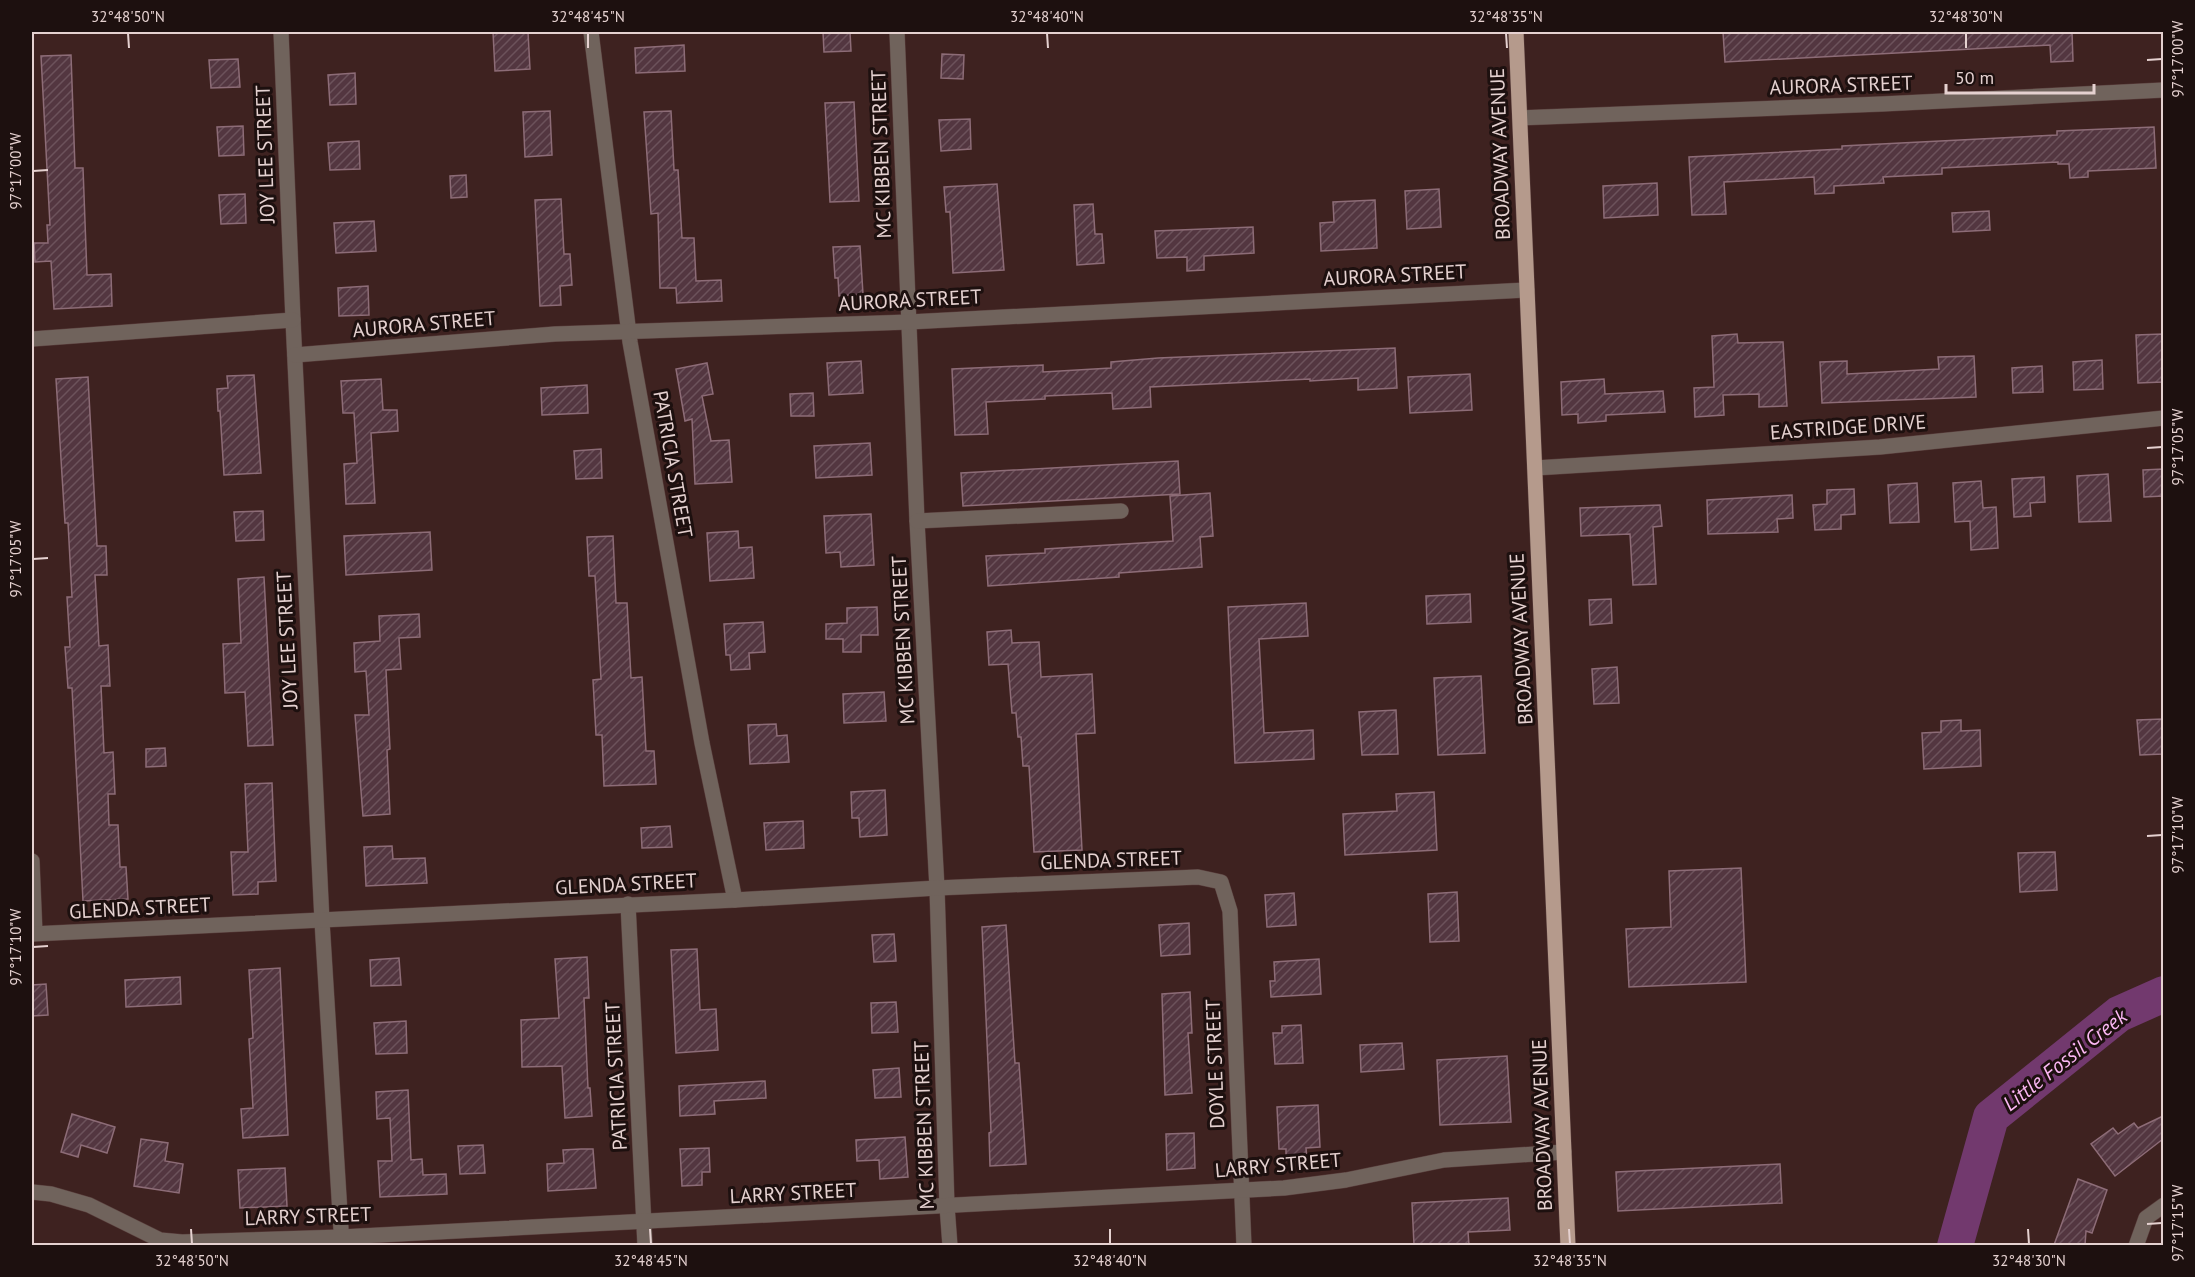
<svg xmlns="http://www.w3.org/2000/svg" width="2195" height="1277" viewBox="0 0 2195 1277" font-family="'PT Sans',sans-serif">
  <defs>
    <pattern id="building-hatch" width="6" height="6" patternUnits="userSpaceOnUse" patternTransform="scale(1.5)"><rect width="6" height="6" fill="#533640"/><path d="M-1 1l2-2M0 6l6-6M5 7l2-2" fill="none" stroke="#6c525b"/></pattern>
  </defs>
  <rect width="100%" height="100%" fill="#3e2220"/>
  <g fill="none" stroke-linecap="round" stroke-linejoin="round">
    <polyline stroke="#72396e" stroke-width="36" points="1955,1246 1991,1117 2119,1014 2164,994"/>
  </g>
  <g fill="url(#building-hatch)" stroke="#8d6c77" stroke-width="1.5">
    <polygon points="493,32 528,32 530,69 495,71"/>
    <polygon points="823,32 850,32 851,51 824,52"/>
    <polygon points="1723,32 2072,32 2073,61 2051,62 2050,45 1725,62"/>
    <polygon points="684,45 685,71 636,73 635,48"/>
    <polygon points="942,54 964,55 963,79 941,78"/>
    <polygon points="71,55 75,168 83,168 87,275 111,274 112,306 54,309 51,261 35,262 34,243 48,243 47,225 50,225 41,56"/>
    <polygon points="238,59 240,87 211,88 209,60"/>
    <polygon points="355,73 356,104 330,105 328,75"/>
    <polygon points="854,102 859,201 830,202 825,103"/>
    <polygon points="550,111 552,155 525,157 523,112"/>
    <polygon points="671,111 674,170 678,170 682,238 694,238 696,281 721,280 722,301 677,303 676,288 660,288 658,213 651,214 644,112"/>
    <polygon points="970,119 971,149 941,151 939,120"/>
    <polygon points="243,126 244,155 219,156 217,127"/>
    <polygon points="2154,127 2156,168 2088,171 2088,177 2070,178 2069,164 2058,164 2058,162 1942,168 1942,174 1883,177 1884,183 1834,186 1834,193 1815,194 1814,177 1724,182 1726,214 1692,215 1689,157 1842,149 1842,146 2057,135 2057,131"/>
    <polygon points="359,141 360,169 330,170 328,143"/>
    <polygon points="466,175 467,197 451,198 450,176"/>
    <polygon points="1657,183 1658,215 1604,218 1603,186"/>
    <polygon points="997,184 1004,270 953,273 950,212 946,212 944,187"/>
    <polygon points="1439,189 1441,227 1407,229 1405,191"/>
    <polygon points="245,194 246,223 221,224 219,195"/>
    <polygon points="561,199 564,254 570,254 572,285 560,286 561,305 540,306 535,200"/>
    <polygon points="1375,200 1377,248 1321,251 1320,223 1334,222 1333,202"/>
    <polygon points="1093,204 1095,234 1102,234 1104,263 1077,265 1074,205"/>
    <polygon points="1989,211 1990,230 1953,232 1952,213"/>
    <polygon points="374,221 376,251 336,253 334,223"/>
    <polygon points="1253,227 1254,253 1204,256 1204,270 1187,271 1187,257 1157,258 1155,231"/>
    <polygon points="860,246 863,294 839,296 838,278 835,278 833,247"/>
    <polygon points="368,286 369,315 339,316 338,288"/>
    <polygon points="1737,334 1738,343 1783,342 1787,406 1759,407 1759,394 1723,395 1724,415 1695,417 1694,388 1714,387 1712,336"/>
    <polygon points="2163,334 2163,382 2138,383 2136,335"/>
    <polygon points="1395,348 1397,388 1358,390 1358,378 1310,381 1310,379 1150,387 1151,407 1113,409 1112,393 1045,396 1045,399 986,402 988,434 955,435 952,369 1043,365 1043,372 1111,368 1111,362 1158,358"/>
    <polygon points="1974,356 1976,397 1822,403 1820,362 1847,361 1847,374 1939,369 1938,357"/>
    <polygon points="2102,360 2103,389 2074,390 2073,362"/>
    <polygon points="861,361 863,393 829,395 827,363"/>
    <polygon points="707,363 713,394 702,396 711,441 729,440 732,482 695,484 692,419 685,421 676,369"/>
    <polygon points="2042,366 2043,392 2013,393 2012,368"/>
    <polygon points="1470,374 1472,410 1410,413 1408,377"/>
    <polygon points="254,375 261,473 224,475 220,411 218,411 217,389 228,388 227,376"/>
    <polygon points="88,377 97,546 106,546 107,575 95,575 99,646 108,645 110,686 101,686 104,753 113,752 115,794 108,794 109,825 118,825 120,867 126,867 128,899 83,901 72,688 68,688 65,647 70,647 67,597 72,597 68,523 65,523 56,379"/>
    <polygon points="381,379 383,410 397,410 398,431 371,433 375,503 346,504 344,464 357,463 354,413 343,413 341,381"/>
    <polygon points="1604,379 1605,394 1663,391 1665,412 1606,415 1606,421 1578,423 1578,414 1562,415 1561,382"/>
    <polygon points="587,385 588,413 542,415 541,388"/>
    <polygon points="813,393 814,416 791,416 790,394"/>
    <polygon points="870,443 872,475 816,478 814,446"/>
    <polygon points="601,449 602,478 576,479 574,451"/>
    <polygon points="1178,461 1180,494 963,506 961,473"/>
    <polygon points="2163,469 2163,496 2144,497 2143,470"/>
    <polygon points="2108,474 2111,521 2079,522 2077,476"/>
    <polygon points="2044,477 2045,502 2030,503 2031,516 2014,517 2012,479"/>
    <polygon points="1981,481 1983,508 1996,507 1998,548 1971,550 1970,521 1955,522 1953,483"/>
    <polygon points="1917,483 1919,522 1890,523 1888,485"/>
    <polygon points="1854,489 1855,514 1841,515 1841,529 1815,530 1813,505 1827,504 1827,490"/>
    <polygon points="1210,493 1213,536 1200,537 1202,567 1119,573 1119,577 988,586 986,556 1045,553 1045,549 1173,541 1170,496"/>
    <polygon points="1792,495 1793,518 1777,519 1778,532 1708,534 1707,500"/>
    <polygon points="1660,505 1662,526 1653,527 1656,584 1633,585 1630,534 1581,536 1580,508"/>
    <polygon points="263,511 264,540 236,541 234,512"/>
    <polygon points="871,514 874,565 841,567 840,552 826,553 824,516"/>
    <polygon points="738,531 739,548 752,547 754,578 710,581 707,533"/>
    <polygon points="430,532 432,570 346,575 344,536"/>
    <polygon points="613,536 616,603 627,603 631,678 642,677 646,751 654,751 656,784 604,786 602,735 596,735 593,680 601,679 595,576 589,576 587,537"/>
    <polygon points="264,577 273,745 248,746 245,692 225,693 223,644 241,643 238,579"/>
    <polygon points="1470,594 1471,622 1427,624 1426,596"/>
    <polygon points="1611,599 1612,623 1590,625 1589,600"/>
    <polygon points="1306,603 1308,636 1259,639 1264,733 1313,730 1314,759 1235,763 1228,607"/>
    <polygon points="877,607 878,635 861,635 861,652 843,652 843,639 826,639 826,624 847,623 847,608"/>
    <polygon points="419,614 420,637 399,638 401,669 386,670 390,749 387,750 390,814 363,816 355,715 369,715 366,671 355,672 354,643 380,641 379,616"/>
    <polygon points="763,622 765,652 749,653 750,669 731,670 730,655 726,655 724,624"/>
    <polygon points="1011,630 1012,643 1039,642 1041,677 1092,674 1095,733 1076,734 1082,850 1034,852 1029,766 1023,766 1021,737 1018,737 1016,713 1012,713 1008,664 989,665 987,632"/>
    <polygon points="1617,667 1619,703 1594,704 1592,669"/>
    <polygon points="1481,676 1485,753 1438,755 1434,678"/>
    <polygon points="884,692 886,721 844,723 843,694"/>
    <polygon points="1396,710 1398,754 1362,755 1359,712"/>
    <polygon points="2163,719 2163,754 2140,755 2137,720"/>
    <polygon points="1961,720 1961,731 1980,730 1981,766 1924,769 1922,733 1941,732 1941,721"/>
    <polygon points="776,724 777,736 787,735 789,762 750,764 748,725"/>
    <polygon points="165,748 166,766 146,767 146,749"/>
    <polygon points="272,783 276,881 258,882 258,894 233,895 231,852 248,852 245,784"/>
    <polygon points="885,790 887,835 860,837 859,818 852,818 851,792"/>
    <polygon points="1434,792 1437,850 1345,855 1343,814 1397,811 1396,794"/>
    <polygon points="803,821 804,848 766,850 764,823"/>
    <polygon points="670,826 672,847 642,848 641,828"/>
    <polygon points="392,846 393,859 425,858 427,883 366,886 364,847"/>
    <polygon points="2055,852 2057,890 2020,892 2018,853"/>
    <polygon points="1741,868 1746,982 1629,987 1626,929 1671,927 1669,871"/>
    <polygon points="1457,892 1459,941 1430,942 1428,894"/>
    <polygon points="1294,893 1296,925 1267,927 1265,895"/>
    <polygon points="1189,923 1190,954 1161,956 1159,925"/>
    <polygon points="1006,925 1015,1063 1019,1063 1026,1164 990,1166 989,1133 991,1132 982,927"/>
    <polygon points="894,934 896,961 874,962 872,935"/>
    <polygon points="697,949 700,1010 716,1009 718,1050 676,1053 671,950"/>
    <polygon points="587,957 589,998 584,998 588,1088 590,1088 592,1116 565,1118 562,1066 522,1067 521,1020 559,1018 555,959"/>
    <polygon points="399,958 401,985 371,986 370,960"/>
    <polygon points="1319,959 1321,994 1271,997 1270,981 1275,981 1274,962"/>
    <polygon points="280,968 288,1135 243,1138 241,1109 253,1108 249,1039 253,1038 249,970"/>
    <polygon points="180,977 181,1004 126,1007 125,980"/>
    <polygon points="46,984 48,1015 32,1016 32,985"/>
    <polygon points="1190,992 1192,1033 1188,1033 1192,1093 1165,1095 1162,994"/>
    <polygon points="896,1002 898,1032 872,1033 871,1003"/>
    <polygon points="406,1021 407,1053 376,1054 374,1023"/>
    <polygon points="1301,1025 1303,1063 1275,1064 1273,1033 1282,1033 1282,1026"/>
    <polygon points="1402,1043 1404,1069 1361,1072 1360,1045"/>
    <polygon points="1507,1056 1511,1122 1440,1125 1437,1060"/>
    <polygon points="899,1068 901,1097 875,1098 873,1070"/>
    <polygon points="765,1081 766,1098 714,1101 715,1114 680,1116 679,1086"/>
    <polygon points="408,1090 411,1160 422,1159 423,1175 446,1174 447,1194 380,1197 378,1161 392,1161 390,1118 377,1119 376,1092"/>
    <polygon points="1318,1105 1320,1147 1306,1148 1307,1160 1286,1161 1286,1149 1279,1149 1277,1107"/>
    <polygon points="72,1114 115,1127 107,1153 81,1145 78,1157 61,1152"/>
    <polygon points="2163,1116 2163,1139 2115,1176 2091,1144 2113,1128 2118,1134 2134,1123 2138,1128"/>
    <polygon points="1194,1133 1195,1168 1167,1170 1166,1134"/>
    <polygon points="905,1137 908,1177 880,1179 879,1160 857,1161 856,1140"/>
    <polygon points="141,1139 168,1143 165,1161 183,1164 179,1193 134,1186"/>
    <polygon points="483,1145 485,1173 460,1174 458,1146"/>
    <polygon points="709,1148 710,1172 702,1172 702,1185 682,1186 680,1149"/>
    <polygon points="581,1149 593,1149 596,1188 548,1191 547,1164 564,1163 563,1150"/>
    <polygon points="1780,1164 1782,1203 1618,1211 1616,1172"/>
    <polygon points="285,1168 287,1206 240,1208 238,1170"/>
    <polygon points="2078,1179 2107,1190 2092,1233 2086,1231 2085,1245 2054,1245"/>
    <polygon points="1508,1198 1510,1230 1468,1232 1469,1245 1414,1245 1412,1203"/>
  </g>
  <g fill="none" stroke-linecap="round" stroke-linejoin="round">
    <defs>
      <g id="minor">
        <polyline points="281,32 293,320 322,921 342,1246"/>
        <polyline points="591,32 630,342 702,743 735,900"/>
        <polyline points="897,32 917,521 937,888 947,1206 950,1246"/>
        <polyline points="1520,118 1882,104 2164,90"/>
        <polyline points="32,339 293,320"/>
        <polyline points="295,355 555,334 909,322 1527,290"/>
        <polyline points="1535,468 1880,447 2164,418"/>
        <polyline points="917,521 1121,511"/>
        <polyline points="32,861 35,933"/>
        <polyline points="628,904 645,1246"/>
        <polyline points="32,934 735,900 937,888 1198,877 1221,882 1230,911 1244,1246"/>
        <polyline points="32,1192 51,1194 89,1205 160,1240 182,1242 341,1237 1284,1188 1346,1180 1444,1160 1564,1152"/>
        <polyline points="2136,1246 2146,1218 2164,1205"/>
      </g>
      <polyline id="major" points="1516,32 1568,1246"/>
    </defs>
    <use href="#minor" stroke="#593e3c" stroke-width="16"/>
    <use href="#major" stroke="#593e3c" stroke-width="16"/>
    <use href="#minor" stroke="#70635c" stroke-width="15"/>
    <use href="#major" stroke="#b59a8c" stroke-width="15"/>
  </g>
  <path fill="none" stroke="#e5d1d0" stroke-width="2" d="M128,33L129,48M588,33V48M1047,33L1048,48M1506,33L1507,48M1966,33V48M2147,60L2162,59M33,171L48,170M2147,448L2162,447M33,559L48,558M2147,836L2162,835M33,947L48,946M2147,1224L2162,1223M191,1229L192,1244M650,1229L651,1244M1110,1229V1244M1569,1229L1570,1244M2028,1229L2029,1244"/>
  <g text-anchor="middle" stroke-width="6" stroke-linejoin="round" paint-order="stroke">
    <g font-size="20" fill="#e5d1d0" stroke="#1d100f">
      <text transform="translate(1841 85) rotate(-2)" y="7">AURORA STREET</text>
      <text transform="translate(265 154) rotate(-92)" y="7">JOY LEE STREET</text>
      <text transform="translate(881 154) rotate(-92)" y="7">MC KIBBEN STREET</text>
      <text transform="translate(1500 154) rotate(-92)" y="7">BROADWAY AVENUE</text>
      <text transform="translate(1395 275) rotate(-3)" y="7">AURORA STREET</text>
      <text transform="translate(910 300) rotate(-3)" y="7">AURORA STREET</text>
      <text transform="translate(424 324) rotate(-5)" y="7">AURORA STREET</text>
      <text transform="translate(1848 427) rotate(-4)" y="7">EASTRIDGE DRIVE</text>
      <text transform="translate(673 464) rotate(80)" y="7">PATRICIA STREET</text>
      <text transform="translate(1521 639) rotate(-93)" y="7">BROADWAY AVENUE</text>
      <text transform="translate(287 640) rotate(-93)" y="7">JOY LEE STREET</text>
      <text transform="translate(903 640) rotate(-93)" y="7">MC KIBBEN STREET</text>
      <text transform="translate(1111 860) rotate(-2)" y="7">GLENDA STREET</text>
      <text transform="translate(626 884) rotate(-3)" y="7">GLENDA STREET</text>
      <text transform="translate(140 908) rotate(-3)" y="7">GLENDA STREET</text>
      <text transform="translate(1215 1064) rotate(-92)" y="7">DOYLE STREET</text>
      <text transform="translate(616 1076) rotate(-93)" y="7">PATRICIA STREET</text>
      <text transform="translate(924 1125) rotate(-92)" y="7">MC KIBBEN STREET</text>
      <text transform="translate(1542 1125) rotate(-92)" y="7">BROADWAY AVENUE</text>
      <text transform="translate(1278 1165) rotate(-5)" y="7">LARRY STREET</text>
      <text transform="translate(793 1193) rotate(-3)" y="7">LARRY STREET</text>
      <text transform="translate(308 1216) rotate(-2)" y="7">LARRY STREET</text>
    </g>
    <g font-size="21" font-style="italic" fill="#fbb7f4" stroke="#1d100f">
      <text transform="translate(2065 1060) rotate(-38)" y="7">Little Fossil Creek</text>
    </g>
  </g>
  <rect width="2195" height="1277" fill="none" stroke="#1d100f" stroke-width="66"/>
  <path d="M1946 84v9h148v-9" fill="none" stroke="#e5d1d0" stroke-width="3"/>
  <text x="1955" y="84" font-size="18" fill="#e5d1d0" stroke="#1d100f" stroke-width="4.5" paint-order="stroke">50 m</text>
  <rect x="33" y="33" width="2129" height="1211" fill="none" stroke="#e5d1d0" stroke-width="2"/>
  <g font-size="15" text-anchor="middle" fill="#e5d1d0">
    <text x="128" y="22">32°48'50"N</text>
    <text x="588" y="22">32°48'45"N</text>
    <text x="1047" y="22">32°48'40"N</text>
    <text x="1506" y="22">32°48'35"N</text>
    <text x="1966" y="22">32°48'30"N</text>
    <text transform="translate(2178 59) rotate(-90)" y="5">97°17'00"W</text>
    <text transform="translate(16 171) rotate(-90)" y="5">97°17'00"W</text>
    <text transform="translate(2178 447) rotate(-90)" y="5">97°17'05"W</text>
    <text transform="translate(16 559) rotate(-90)" y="5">97°17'05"W</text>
    <text transform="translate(2178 835) rotate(-90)" y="5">97°17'10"W</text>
    <text transform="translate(16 947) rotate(-90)" y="5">97°17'10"W</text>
    <text transform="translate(2178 1223) rotate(-90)" y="5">97°17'15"W</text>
    <text x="192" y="1266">32°48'50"N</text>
    <text x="651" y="1266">32°48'45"N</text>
    <text x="1110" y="1266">32°48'40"N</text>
    <text x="1570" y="1266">32°48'35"N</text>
    <text x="2029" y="1266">32°48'30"N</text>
  </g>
</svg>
